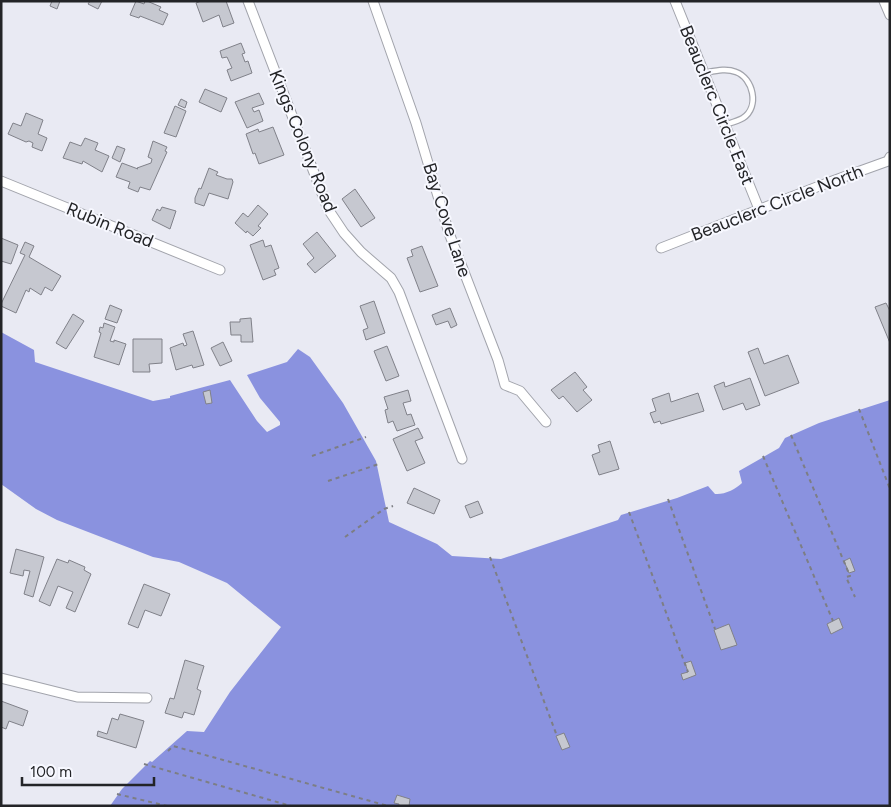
<svg xmlns="http://www.w3.org/2000/svg" width="891" height="807" viewBox="0 0 891 807" font-family="Figtree,sans-serif">
  <rect width="100%" height="100%" fill="#e9eaf3"/>
  <path fill="#8a92df" d="M1,332L34,350L35,362L153,401L170,398V396L230,380L257,421L267,432L280,425V422L260,398L247,375L287,362L298,349L310,357L343,403L376,461L389,522L437,544L452,556L501,559L618,520L621,515L677,498L708,486L715,494C724,495 736,489 742,483L739,471L779,448L785,438L819,423L890,400V806H110L122,789L150,761L152,762L187,731L204,732L230,692L281,627L227,583L179,562L153,557L57,520L36,509L1,484Z"/>
  <g fill="#c6c8d0" stroke="#808189">
    <polygon points="52,1 60,1 57,9 50,6"/>
    <polygon points="90,1 102,1 98,9 88,4"/>
    <polygon points="136,1 144,4 145,1 147,1 161,7 159,10 168,14 163,25 140,16 139,18 130,15"/>
    <polygon points="201,1 226,1 234,23 223,27 219,15 203,22 196,3"/>
    <polygon points="241,43 245,53 242,54 245,62 248,61 252,73 231,81 227,70 232,68 227,57 222,58 220,51"/>
    <polygon points="205,89 227,98 221,112 199,102"/>
    <polygon points="259,93 264,104 252,108 254,112 259,110 263,121 247,128 235,102"/>
    <polygon points="181,99 187,102 185,108 178,105"/>
    <polygon points="175,106 186,111 176,137 164,133"/>
    <polygon points="26,113 43,120 38,134 47,138 42,151 32,147 33,143 29,141 26,142 8,134 13,123 21,126"/>
    <polygon points="273,127 284,155 259,164 255,153 253,154 246,134 258,129 259,132"/>
    <polygon points="85,138 98,143 95,150 109,156 102,172 83,161 82,164 63,158 70,142 81,146"/>
    <polygon points="153,141 167,147 165,151 167,152 150,190 140,187 138,192 128,188 130,182 116,177 122,163 138,169 137,168 151,163 152,159 148,157"/>
    <polygon points="117,146 125,149 120,162 112,158"/>
    <polygon points="209,168 218,172 216,175 227,179 232,179 233,182 228,199 209,193 204,206 195,203 195,198 199,188 201,189"/>
    <polygon points="355,189 375,218 361,227 342,199"/>
    <polygon points="258,205 268,214 258,226 261,228 253,236 247,231 246,233 235,223 243,213 248,217"/>
    <polygon points="162,207 176,211 170,229 152,220 157,209 160,211"/>
    <polygon points="317,232 336,256 315,273 307,264 314,258 303,244"/>
    <polygon points="1,238 18,245 11,264 1,261"/>
    <polygon points="263,240 265,247 271,245 279,268 274,270 276,275 263,280 250,245"/>
    <polygon points="25,242 34,246 29,257 61,276 52,291 45,287 41,295 30,288 29,292 26,290 16,313 1,306 1,304 25,255 20,253"/>
    <polygon points="422,246 438,286 420,292 407,258 413,256 411,250"/>
    <polygon points="374,301 385,333 366,340 363,330 368,328 360,306"/>
    <polygon points="886,303 890,311 890,343 875,307"/>
    <polygon points="110,305 122,310 117,323 105,319"/>
    <polygon points="450,308 457,325 451,328 448,321 436,325 432,315"/>
    <polygon points="73,314 84,321 66,349 56,343"/>
    <polygon points="251,318 253,342 241,342 241,335 231,335 230,322 240,322 240,319"/>
    <polygon points="104,323 115,327 110,341 114,342 114,340 126,344 119,365 94,357 101,333 99,332 100,327 103,328"/>
    <polygon points="193,331 204,365 193,368 192,365 176,370 170,348 183,343 184,346 187,345 183,334"/>
    <polygon points="133,339 162,339 162,363 149,364 150,372 133,372"/>
    <polygon points="223,342 232,361 220,366 211,348"/>
    <polygon points="387,346 399,376 386,381 374,351"/>
    <polygon points="758,348 764,364 788,355 799,383 765,396 748,352"/>
    <polygon points="575,372 587,387 583,390 592,400 577,412 563,396 559,399 551,390"/>
    <polygon points="750,378 760,405 746,410 743,403 723,410 714,386 724,382 725,387"/>
    <polygon points="210,390 212,403 206,404 203,392"/>
    <polygon points="408,390 411,401 403,403 407,415 411,414 415,425 397,431 393,421 388,423 385,410 388,409 384,397"/>
    <polygon points="669,393 671,402 698,393 704,411 661,424 660,421 654,423 650,413 656,411 652,399"/>
    <polygon points="418,428 423,438 415,441 425,463 407,471 393,439"/>
    <polygon points="610,441 619,469 599,475 592,455 600,452 598,445"/>
    <polygon points="414,488 440,500 434,514 407,503"/>
    <polygon points="478,501 483,513 470,518 465,506"/>
    <polygon points="16,549 44,557 33,597 24,594 30,571 24,570 23,576 10,573"/>
    <polygon points="850,558 855,571 849,573 844,561"/>
    <polygon points="57,559 68,563 69,560 85,567 84,570 91,574 75,612 66,608 73,592 58,586 50,606 39,601"/>
    <polygon points="144,584 170,594 161,616 145,610 138,628 128,624"/>
    <polygon points="839,618 843,628 831,634 827,624"/>
    <polygon points="729,624 737,645 721,650 714,630"/>
    <polygon points="185,660 204,666 197,689 201,691 194,715 184,712 182,718 165,713 170,698 174,699"/>
    <polygon points="691,661 696,675 683,680 681,674 688,672 685,663"/>
    <polygon points="1,701 28,711 23,726 9,721 6,729 1,727"/>
    <polygon points="120,714 144,721 136,748 97,736 98,731 107,734 112,718 118,720"/>
    <polygon points="564,733 570,747 562,750 556,736"/>
    <polygon points="397,795 410,799 409,806 399,806 399,804 394,803"/>
  </g>
  <g fill="none" stroke-linecap="round" stroke-linejoin="round">
    <defs>
      <path id="service" d="M704,73C715,71 726,68 736,72C753,78 760,107 743,118C738,121 730,123 724,125"/>
      <g id="minor">
        <polyline points="248,1 328,209 344,233 361,252 391,278 399,292 462,459"/>
        <polyline points="373,1 416,123 449,233 498,360 505,385 520,391 546,422"/>
        <polyline points="675,1 759,209"/>
        <polyline points="884,1 890,15"/>
        <polyline points="1,181 220,270"/>
        <polyline points="661,248 827,183 888,161 890,157"/>
        <polyline points="1,678 77,697 147,698"/>
      </g>
    </defs>
    <use href="#service" stroke="#a2a4ac" stroke-width="7"/>
    <use href="#minor" stroke="#a2a4ac" stroke-width="11"/>
    <g stroke="#7d7e84" stroke-width="2" stroke-dasharray="4 4" stroke-linecap="butt">
      <polyline points="859,409 890,489"/>
      <polyline points="791,435 850,576 846,577 855,597"/>
      <polyline points="312,456 366,437"/>
      <polyline points="763,456 833,621"/>
      <polyline points="328,481 379,464"/>
      <polyline points="668,499 715,629"/>
      <polyline points="629,512 688,672"/>
      <polyline points="345,537 384,509 393,506"/>
      <polyline points="490,557 557,736"/>
      <polyline points="168,751 173,746 388,806"/>
      <polyline points="144,764 291,806"/>
      <polyline points="117,794 167,806"/>
    </g>
    <use href="#service" stroke="#fff" stroke-width="4.5"/>
    <use href="#minor" stroke="#fff" stroke-width="9"/>
  </g>
  <g text-anchor="middle" stroke-width="4" stroke-linejoin="round" paint-order="stroke">
    <g font-size="18" fill="#232427" stroke="#f7f8ff">
      <text transform="translate(717 105) rotate(68)" y="6">Beauclerc Circle East</text>
      <text transform="translate(303 141) rotate(68)" y="6">Kings Colony Road</text>
      <text transform="translate(777 203) rotate(-21)" y="6">Beauclerc Circle North</text>
      <text transform="translate(447 220) rotate(72)" y="6">Bay Cove Lane</text>
      <text transform="translate(110 225) rotate(22)" y="6">Rubin Road</text>
    </g>
  </g>
  <rect width="891" height="807" fill="none" stroke="#232427" stroke-width="5"/>
  <path d="M22 777v8h132v-8" fill="none" stroke="#232427" stroke-width="2.5"/>
  <text x="30" y="777" font-size="15" fill="#232427" stroke="#f7f8ff" stroke-width="4" paint-order="stroke">100 m</text>
</svg>
